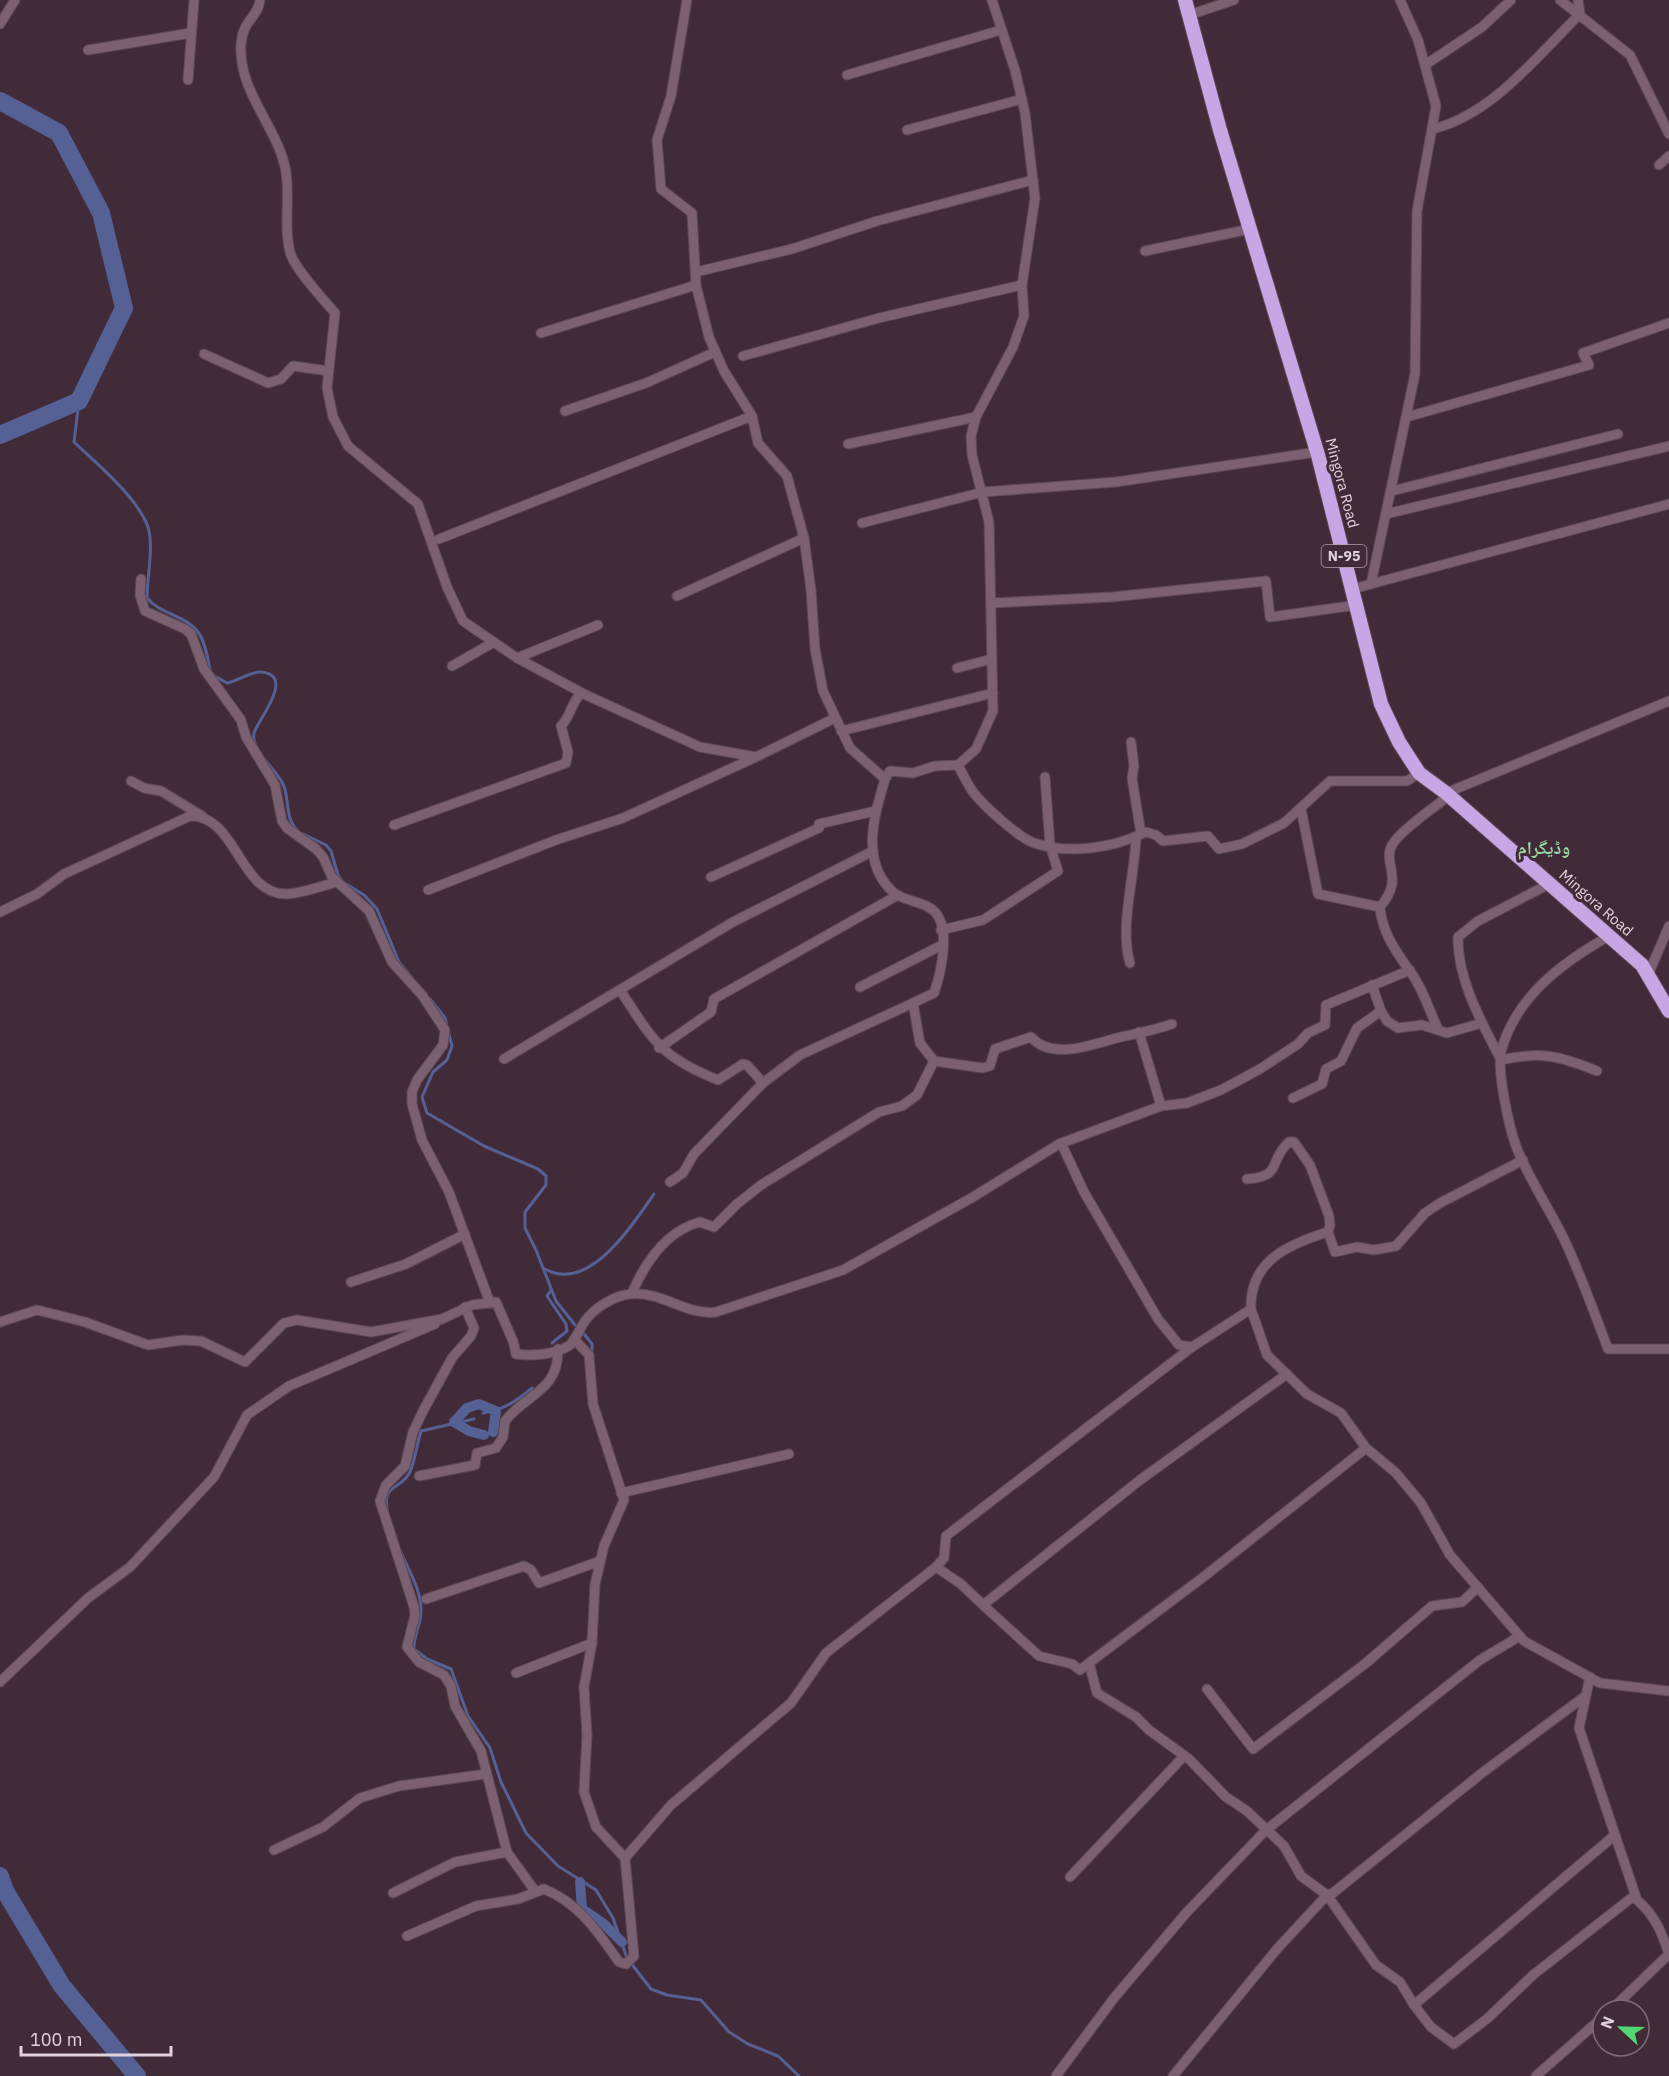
<svg xmlns="http://www.w3.org/2000/svg" width="1669" height="2076" viewBox="0 0 1669 2076" font-family="'IBM Plex Sans','Noto Naskh Arabic',sans-serif">
  <rect width="100%" height="100%" fill="#422b39"/>
  <g fill="none" stroke-linecap="round" stroke-linejoin="round">
    <g stroke="#556095" stroke-width="3">
      <path d="M79,401L74,442C97,464 137,497 148,527C154,547 147,577 147,598C160,614 185,615 198,632C206,643 208,661 211,674L227,683C237,681 252,671 261,672C297,675 257,721 254,733C250,750 276,769 283,784C290,799 284,818 298,831"/>
      <polyline points="303,834 326,845 331,851 338,875 343,882 364,895 377,909 399,962 412,978"/>
      <polyline points="430,999 445,1018 452,1046 447,1060 433,1072 422,1097 427,1113 484,1146 538,1169 546,1176 546,1185 525,1212 525,1228 536,1250 556,1301 575,1325"/>
      <path d="M545,1269C589,1294 633,1224 654,1194"/>
      <polyline points="551,1290 547,1296 566,1324 567,1331 552,1343"/>
      <polyline points="584,1334 592,1344 592,1356"/>
      <path d="M483,1413C503,1410 517,1401 532,1388"/>
      <path d="M387,1509C383,1483 401,1490 410,1472C415,1460 417,1444 421,1431L474,1419"/>
      <path d="M400,1550C408,1569 422,1591 421,1612C421,1625 413,1636 414,1649L427,1659L451,1669L468,1716L490,1748L501,1782L526,1833L558,1866L596,1890L613,1918L627,1958L651,1989L667,1995L701,2000L729,2032L748,2044L778,2056L799,2076"/>
    </g>
    <g stroke="#556095" stroke-width="10">
      <polyline points="484,1435 469,1431 454,1422 467,1408 479,1404 496,1411 493,1432"/>
      <polyline points="580,1882 582,1909 604,1924 622,1942"/>
    </g>
    <g stroke="#556095" stroke-width="18">
      <polyline points="0,101 59,133 101,213 124,308 79,401 0,435"/>
      <polyline points="0,1876 5,1891 62,1986 137,2076"/>
    </g>
    <defs>
      <g id="minor">
        <path d="M260,0C258,18 243,19 241,44C238,93 278,126 286,172C290,198 283,229 291,255C296,270 324,300 335,313L327,388L333,417L348,446L418,504L447,587L463,621L517,658L586,695L700,747L756,757L835,718"/>
        <polyline points="687,0 671,96 657,140 661,189 692,213 696,285 709,337 724,371 752,416 758,443 787,476 804,538 811,590 815,649 823,691 850,748 885,779 890,771 913,773 935,766 958,765 976,749 993,711 989,522 972,455 971,436 976,417 1013,347 1024,316 1022,285 1035,198 1025,113 1015,70 992,0"/>
        <polyline points="1560,0 1630,55 1669,134"/>
        <polyline points="1189,15 1234,0"/>
        <polyline points="0,24 15,0"/>
        <polyline points="88,50 191,33"/>
        <polyline points="1425,65 1482,27 1511,0"/>
        <polyline points="847,75 1001,30"/>
        <polyline points="188,80 194,0"/>
        <path d="M1432,129C1491,116 1538,55 1580,14L1578,0"/>
        <polyline points="907,130 1022,99"/>
        <polyline points="1659,165 1669,156"/>
        <polyline points="1145,251 1250,229"/>
        <polyline points="696,272 792,249 877,221 1033,180"/>
        <polyline points="541,333 696,285"/>
        <polyline points="204,354 268,383 281,379 293,366 329,371"/>
        <polyline points="743,356 879,318 1022,285"/>
        <polyline points="565,411 646,383 715,352"/>
        <polyline points="1407,417 1589,365 1583,353 1669,323"/>
        <polyline points="848,444 976,417"/>
        <polyline points="1392,491 1618,434"/>
        <polyline points="1386,514 1669,446"/>
        <polyline points="862,523 983,492 1116,482 1317,452"/>
        <polyline points="439,539 752,416"/>
        <polyline points="141,579 140,595 145,611 185,629 191,634 204,669 241,720 246,737 275,785 282,821 287,828 316,849 323,857 332,877 369,911 392,962 422,995 445,1030 443,1045 417,1080 412,1092 412,1104 422,1140 449,1192 490,1303"/>
        <polyline points="1371,584 1669,504"/>
        <polyline points="1353,589 1371,584 1415,374 1417,211 1436,106 1418,40 1400,0"/>
        <polyline points="677,596 804,538"/>
        <polyline points="991,603 1112,597 1266,581 1270,617 1357,605"/>
        <polyline points="517,658 598,625"/>
        <polyline points="452,666 494,642"/>
        <polyline points="957,668 992,659"/>
        <polyline points="841,731 993,693"/>
        <polyline points="1131,742 1134,766 1132,778 1141,834"/>
        <path d="M958,765C962,773 966,781 971,789C980,803 1019,838 1034,843C1070,855 1113,848 1146,832L1156,835L1163,841L1208,836L1219,849L1242,844L1284,823L1330,781H1407L1419,773"/>
        <polyline points="131,781 144,788 161,791 202,816"/>
        <polyline points="1446,793 1669,701"/>
        <polyline points="1301,809 1318,894 1380,907"/>
        <path d="M394,825L566,763L568,752L561,726C571,716 571,703 581,693"/>
        <polyline points="711,877 819,828 819,824 875,811"/>
        <path d="M1549,884L1478,921L1458,937C1457,979 1482,1023 1501,1060C1541,1051 1560,1056 1597,1071"/>
        <polyline points="428,890 556,840 623,818 756,757"/>
        <path d="M0,912L37,894L64,874L190,816C237,815 239,895 287,894C303,893 322,886 337,882"/>
        <polyline points="941,930 983,920 1058,871 1050,845 1045,777"/>
        <path d="M1609,936C1563,962 1515,997 1501,1052C1497,1071 1509,1127 1516,1146C1528,1178 1549,1208 1564,1239C1581,1275 1594,1312 1608,1349H1669"/>
        <path d="M1130,963C1119,928 1135,876 1136,837"/>
        <polyline points="1648,975 1669,926"/>
        <polyline points="1372,985 1381,1011"/>
        <polyline points="860,987 942,945"/>
        <path d="M620,990C653,1040 660,1057 718,1080L743,1064L747,1065L763,1083"/>
        <path d="M1438,1029C1429,1010 1422,986 1409,970C1395,950 1382,932 1380,907C1407,876 1379,862 1394,842C1406,826 1433,809 1448,796"/>
        <polyline points="1139,1032 1161,1106"/>
        <polyline points="659,1048 711,1012 714,999 898,895"/>
        <polyline points="504,1059 733,922 873,851"/>
        <path d="M934,1061L983,1068L990,1066L995,1049L1031,1037C1053,1062 1095,1043 1121,1037C1138,1033 1155,1030 1172,1024"/>
        <polyline points="1293,1098 1322,1084 1326,1069 1341,1061 1357,1028 1381,1011 1387,1021 1398,1028 1422,1025 1447,1033 1482,1023"/>
        <polyline points="1059,1144 1062,1145 1084,1192 1158,1319 1179,1345 1192,1347 1251,1309 1267,1355 1307,1394 1341,1413 1366,1448 1396,1473 1421,1503 1450,1555 1524,1641 1600,1683 1669,1691"/>
        <path d="M1247,1179C1284,1176 1267,1162 1289,1142H1294L1310,1165L1329,1216L1330,1225L1328,1232"/>
        <polyline points="670,1182 683,1173 694,1154 763,1083 800,1055 913,1003"/>
        <polyline points="351,1282 406,1264 465,1234"/>
        <path d="M632,1293C645,1263 666,1231 700,1222L714,1227L737,1204L761,1185L879,1112L902,1106L917,1095L934,1061L920,1043L913,1003L934,993C941,973 951,929 935,912C925,901 904,902 893,892C860,862 874,816 885,779"/>
        <polyline points="465,1307 474,1328 471,1336 452,1358 423,1411 413,1432 405,1466 386,1485 380,1501 414,1607 415,1615 407,1647 419,1662 444,1675 451,1686 455,1706 481,1751 507,1852 535,1891"/>
        <path d="M1251,1309C1249,1261 1289,1244 1328,1232L1335,1252L1357,1247L1374,1250L1396,1246L1425,1213L1440,1203L1523,1160"/>
        <path d="M0,1322L37,1310L85,1322L148,1345L183,1340L201,1341L245,1362L284,1323L297,1320L371,1332L442,1319L472,1305L496,1302L513,1341L516,1354C532,1356 556,1355 570,1345C576,1339 580,1328 585,1321C594,1308 615,1295 631,1294C662,1291 687,1316 716,1312L843,1270L973,1197L1059,1144L1161,1106L1187,1103L1221,1090L1260,1069L1298,1044L1308,1033L1325,1025L1326,1005L1410,970"/>
        <polyline points="574,1339 589,1355 593,1404 624,1500 604,1546 595,1584 592,1643 584,1687 587,1735 584,1792 596,1827 625,1858"/>
        <polyline points="1366,1448 1206,1575 1089,1663 1097,1693 1136,1717 1149,1730 1189,1759 1226,1797 1247,1811 1284,1846 1301,1876 1327,1895 1376,1965 1400,1982 1414,2005"/>
        <path d="M419,1476L475,1465L477,1453L496,1448L503,1437L505,1421C526,1394 559,1391 558,1349"/>
        <polyline points="621,1493 789,1454"/>
        <polyline points="936,1567 944,1558 946,1536 1192,1347"/>
        <polyline points="426,1599 524,1566 531,1570 539,1583 600,1561"/>
        <polyline points="983,1605 1039,1656 1072,1664 1080,1670 1089,1663"/>
        <polyline points="516,1673 592,1643"/>
        <path d="M1590,1677L1579,1728L1637,1900C1655,1915 1662,1933 1669,1954"/>
        <polyline points="0,1682 88,1598 130,1567 214,1477 247,1415 289,1386 435,1324"/>
        <polyline points="1207,1689 1253,1749 1366,1663 1432,1606 1462,1602 1478,1587"/>
        <polyline points="1615,1835 1414,2005 1431,2027 1454,2044 1488,2018 1533,1975 1635,1895"/>
        <polyline points="274,1850 323,1827 360,1798 399,1786 486,1774"/>
        <polyline points="1070,1877 1184,1756"/>
        <polyline points="393,1893 455,1862 507,1852"/>
        <path d="M407,1936L476,1906L518,1899L544,1889C579,1903 598,1932 619,1962L626,1964L634,1956L625,1858L671,1805L791,1703L826,1653L936,1567L961,1584L983,1605L1140,1480L1287,1374"/>
        <polyline points="1611,2010 1669,1954"/>
        <polyline points="1056,2076 1114,1998 1187,1912 1265,1831 1480,1660 1520,1636"/>
        <polyline points="1173,2076 1277,1949 1327,1895 1333,1893 1482,1773 1584,1697"/>
        <polyline points="1536,2076 1603,2017"/>
      </g>
      <polyline id="highway" points="1185,0 1220,130 1318,455 1381,704 1399,742 1419,773 1446,793 1642,965 1669,1011"/>
    </defs>
    <use href="#minor" stroke="#5c4854" stroke-width="11"/>
    <use href="#highway" stroke="#5c4854" stroke-width="16"/>
    <use href="#minor" stroke="#7a6070" stroke-width="9"/>
    <use href="#highway" stroke="#c7a6e5" stroke-width="14"/>
  </g>
  <g text-anchor="middle" stroke-width="6" stroke-linejoin="round" paint-order="stroke">
    <rect fill="#422b39" stroke="#b19faa" stroke-width="1.5" x="1321.5" y="545" width="45" height="22" rx="4.5"/>
    <g font-size="14" font-weight="bold" fill="#e0d1da">
      <text x="1344" y="561">N-95</text>
    </g>
    <g font-size="15" fill="#e0d1da" stroke="#422b39">
      <text transform="translate(1342 483) rotate(75)" y="5">Mingora Road</text>
      <text transform="translate(1596 903) rotate(41)" y="5">Mingora Road</text>
    </g>
    <g font-size="18" font-weight="bold" fill="#98d9a3" stroke="#422b39">
      <text x="1544" y="854">وڈیگرام</text>
    </g>
  </g>
  <g transform="translate(1621 2028) rotate(292)"><circle r="28" fill="#422b39" stroke="#816d79" stroke-width="1.5"/>
  <path d="M0-4.5L10 22L0 15L-10 22Z" fill="#51d673"/>
  <text y="-9" font-size="16" font-weight="bold" text-anchor="middle" fill="#e0d1da">N</text>
  </g>
  <path d="M21 2046v9h150v-9" fill="none" stroke="#e0d1da" stroke-width="3"/>
  <text x="30" y="2046" font-size="18" fill="#e0d1da" stroke="#422b39" stroke-width="4.5" paint-order="stroke">100 m</text>
</svg>
